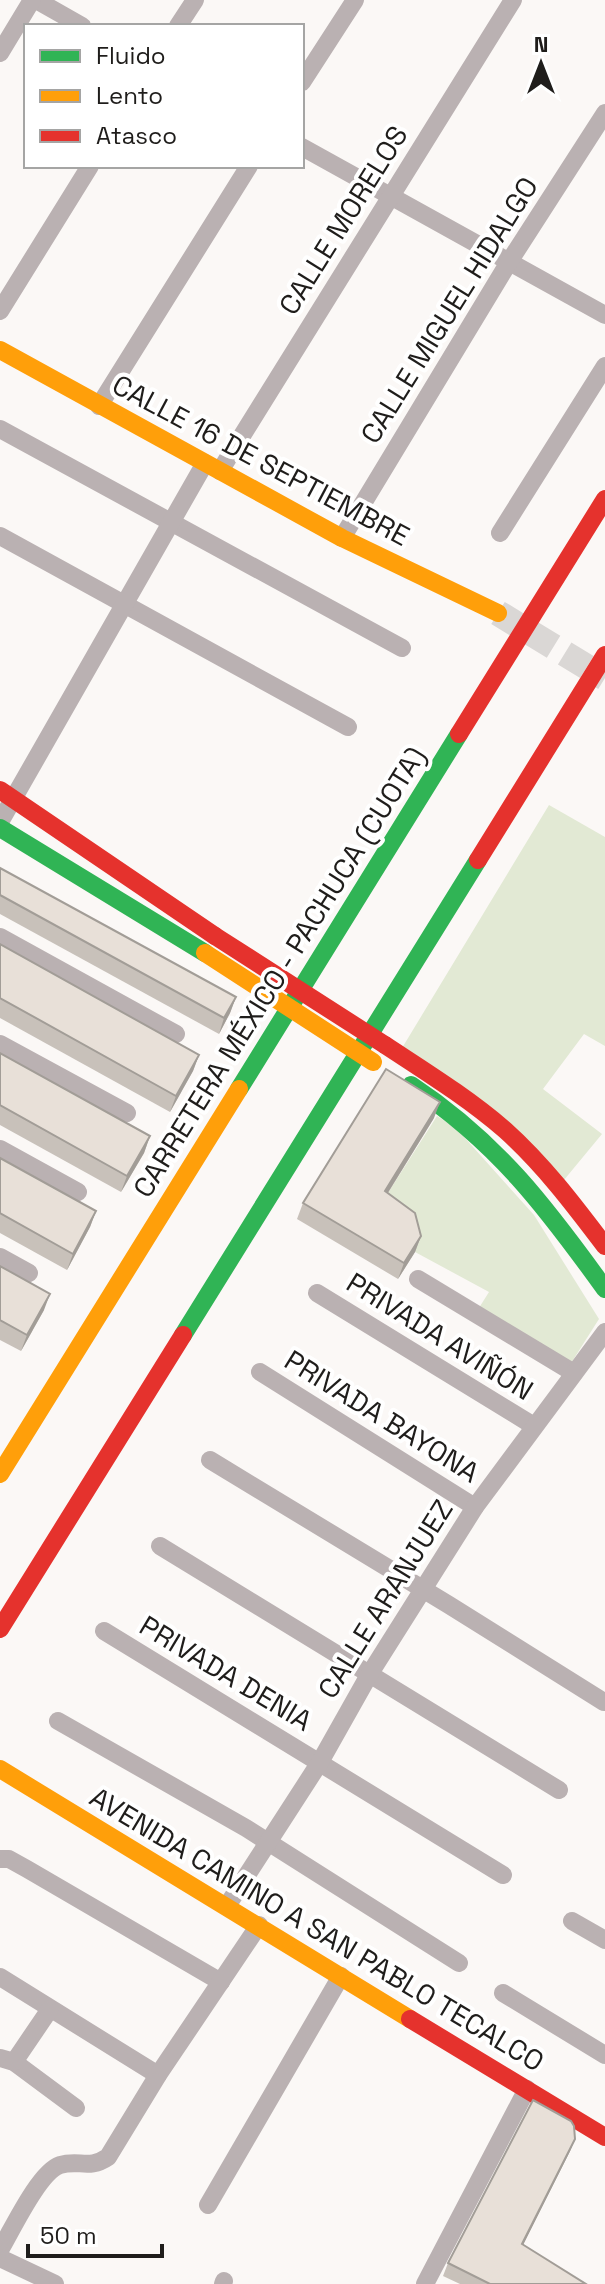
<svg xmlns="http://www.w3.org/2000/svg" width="605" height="2284" viewBox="0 0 605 2284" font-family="'Space Grotesk',sans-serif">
  <rect width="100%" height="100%" fill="#fbf8f6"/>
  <g fill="#e2e9d4">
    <polygon points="549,805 605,837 605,1046 584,1034 543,1089 602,1134 559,1186 399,1053"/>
    <polygon points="437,1116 456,1128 534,1215 599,1319 566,1371 477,1311 489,1292 415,1252 409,1230 379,1207"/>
  </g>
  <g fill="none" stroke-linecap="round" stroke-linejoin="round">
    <polyline stroke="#dad7d5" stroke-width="26" stroke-dasharray="26 13" stroke-linecap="butt" points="498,613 605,678"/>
    <g stroke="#bab1b2" stroke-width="18">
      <polyline points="36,0 82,26"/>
      <polyline points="178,26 195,0"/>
      <polyline points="0,53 32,0"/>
      <polyline points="302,82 355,0"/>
      <polyline points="302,147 605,315"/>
      <polyline points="0,311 90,166"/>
      <polyline points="99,406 249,166"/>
      <polyline points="0,429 402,648"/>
      <polyline points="220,471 513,0"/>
      <polyline points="500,533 605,366"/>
      <polyline points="0,536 348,727"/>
      <polyline points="342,538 509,262 605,113"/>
      <polyline points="0,822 205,463"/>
      <polyline points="0,937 176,1034"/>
      <polyline points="0,1044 127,1113"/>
      <polyline points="0,1149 78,1192"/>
      <polyline points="0,1257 29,1273"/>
      <polyline points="418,1279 574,1373"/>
      <polyline points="317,1293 534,1426"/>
      <polyline points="260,1372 475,1507"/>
      <polyline points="210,1460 449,1605 604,1702"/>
      <polyline points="160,1546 559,1790"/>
      <polyline points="104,1631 503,1875"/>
      <polyline points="58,1721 246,1828 459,1963"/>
      <polyline points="0,1859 9,1859 27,1869 221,1982"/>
      <polyline points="227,1906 320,1762 369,1675 475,1507 605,1332"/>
      <polyline points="572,1921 605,1940"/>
      <polyline points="0,1977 158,2075"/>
      <polyline points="503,1993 605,2055"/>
      <polyline points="0,2058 14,2062 76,2108"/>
      <polyline points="14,2062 50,2009"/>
      <polyline points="208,2205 341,1976"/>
      <path d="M0,2250C12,2230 39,2172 60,2165C79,2159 89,2170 108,2157L158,2075L259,1925"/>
      <polyline points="0,2258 55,2284"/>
      <polyline points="223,2284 224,2281"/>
      <polyline points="425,2284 527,2089"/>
    </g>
    <g stroke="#30b455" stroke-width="18">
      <polyline points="0,828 205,953"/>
      <path d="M411,1085C497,1142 546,1207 605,1289"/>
      <polyline points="239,1089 459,734"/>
      <polyline points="183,1335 478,860"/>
    </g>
    <g stroke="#ff9f0a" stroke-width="18">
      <polyline points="0,350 342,538 498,613"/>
      <polyline points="0,1474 239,1089"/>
      <polyline points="0,1769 410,2019"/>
    </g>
    <g stroke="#e5322d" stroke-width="18">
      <polyline points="459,734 605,499"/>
      <polyline points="0,790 215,936"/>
      <polyline points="478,860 605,655"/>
      <path d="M385,1045C426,1072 468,1098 505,1130C543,1164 574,1205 605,1246"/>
      <polyline points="0,1629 183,1335"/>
      <polyline points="410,2019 605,2137"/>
    </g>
    <polyline stroke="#ff9f0a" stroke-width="18" points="205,953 373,1062"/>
    <polyline stroke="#e5322d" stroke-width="18" points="215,936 385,1045"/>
  </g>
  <g fill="#c8c1ba">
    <polygon points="0,868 236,997 230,1013 219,1034 0,914"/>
    <polygon points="0,944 199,1055 193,1071 170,1112 0,1018"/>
    <polygon points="0,1053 150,1136 144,1153 121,1192 0,1125"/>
    <polygon points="434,1118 388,1193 421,1236 415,1252 398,1279 297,1219 303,1203"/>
    <polygon points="0,1158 96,1211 90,1227 67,1270 0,1233"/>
    <polygon points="0,1266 44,1310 21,1351 0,1340"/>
    <polygon points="575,2139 570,2151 523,2245 586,2284 460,2284 443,2276 448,2263"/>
  </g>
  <g fill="#a29d97">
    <polygon points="236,997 230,1013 219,1034 224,1018"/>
    <polygon points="199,1055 193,1071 170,1112 176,1096"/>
    <polygon points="440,1102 434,1118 379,1207 385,1191"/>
    <polygon points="150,1136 144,1153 121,1192 127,1176"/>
    <polygon points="96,1211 90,1227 67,1270 73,1254"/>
    <polygon points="421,1236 415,1252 398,1279 404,1263"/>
    <polygon points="50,1294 44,1310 21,1351 27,1335"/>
    <polygon points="575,2139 570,2151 517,2257 522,2244"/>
  </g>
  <g fill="#e8e0d8" stroke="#a29d97" stroke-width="2">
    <polygon points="0,868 236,997 224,1018 0,895"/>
    <polygon points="0,944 199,1055 176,1096 0,998"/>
    <polygon points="0,1053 150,1136 127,1176 0,1105"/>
    <polygon points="386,1069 440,1102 385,1191 415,1213 421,1236 404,1263 303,1203"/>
    <polygon points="0,1158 96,1211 73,1254 0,1213"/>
    <polygon points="0,1266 50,1294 27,1335 0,1320"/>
    <polygon points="533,2100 571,2121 574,2126 575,2139 522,2244 586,2284 490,2284 448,2263"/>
  </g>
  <g text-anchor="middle" stroke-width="8" stroke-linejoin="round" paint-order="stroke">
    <g font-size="28" fill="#1f1d1b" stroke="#fff">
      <text transform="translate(343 220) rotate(-58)" y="10">CALLE MORELOS</text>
      <text transform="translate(449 310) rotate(-58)" y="10">CALLE MIGUEL HIDALGO</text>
      <text transform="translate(261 460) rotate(28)" y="10">CALLE 16 DE SEPTIEMBRE</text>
      <text transform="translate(279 972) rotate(-58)" y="10">CARRETERA MÉXICO - PACHUCA (CUOTA)</text>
      <text transform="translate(440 1336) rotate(32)" y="10">PRIVADA AVIÑÓN</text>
      <text transform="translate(382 1416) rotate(32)" y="10">PRIVADA BAYONA</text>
      <text transform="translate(385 1599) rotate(-58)" y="10">CALLE ARANJUEZ</text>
      <text transform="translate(226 1673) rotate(31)" y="10">PRIVADA DENIA</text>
      <text transform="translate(317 1929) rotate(31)" y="10">AVENIDA CAMINO A SAN PABLO TECALCO</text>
    </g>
  </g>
  <rect x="24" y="24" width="280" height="144" fill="#ffffff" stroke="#a5a5a4" stroke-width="2"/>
  <rect x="40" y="50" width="40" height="12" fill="#30b455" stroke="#a5a5a4" stroke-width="2"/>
  <text x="96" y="64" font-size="24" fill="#1f1d1b">Fluido</text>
  <rect x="40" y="90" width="40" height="12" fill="#ff9f0a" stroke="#a5a5a4" stroke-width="2"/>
  <text x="96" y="104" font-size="24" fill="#1f1d1b">Lento</text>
  <rect x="40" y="130" width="40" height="12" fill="#e5322d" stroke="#a5a5a4" stroke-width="2"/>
  <text x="96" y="144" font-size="24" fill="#1f1d1b">Atasco</text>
  <g transform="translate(541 64)" stroke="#ffffff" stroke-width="6" paint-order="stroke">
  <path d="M0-6L14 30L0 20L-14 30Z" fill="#1f1d1b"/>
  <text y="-12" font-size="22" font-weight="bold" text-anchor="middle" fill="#1f1d1b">N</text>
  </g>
  <path d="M28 2244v12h134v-12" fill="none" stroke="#1f1d1b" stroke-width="4"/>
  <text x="40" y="2244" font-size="24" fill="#1f1d1b" stroke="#ffffff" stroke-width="6" paint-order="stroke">50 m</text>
</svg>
